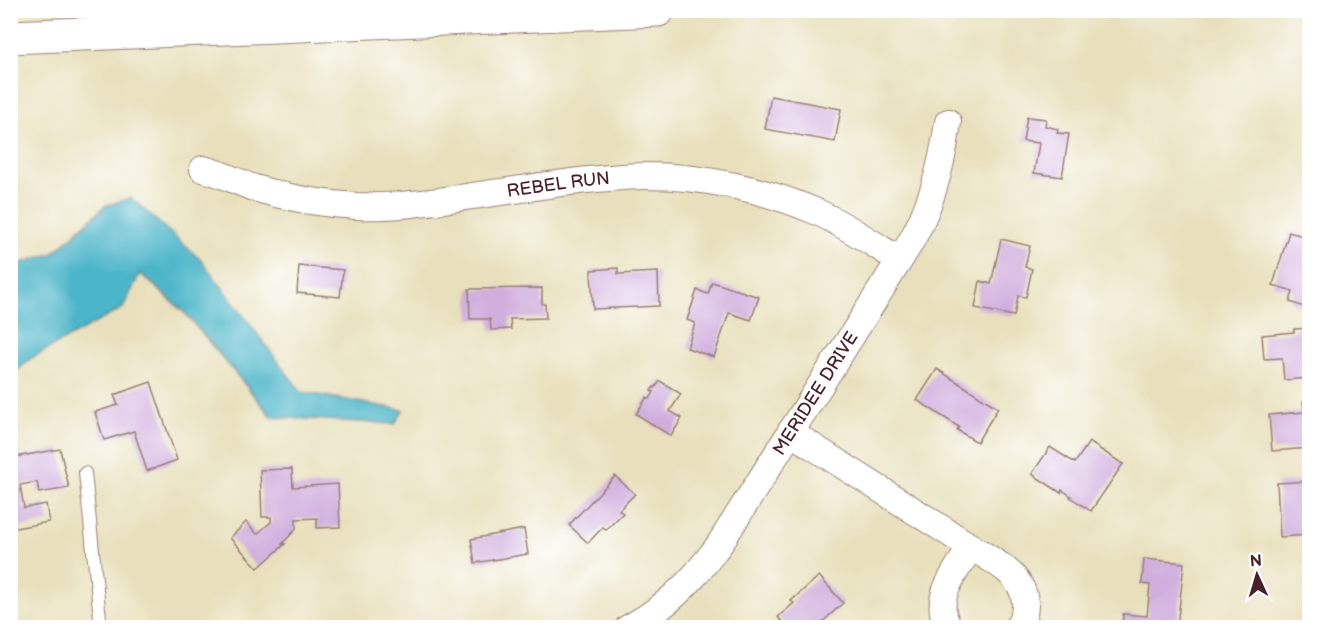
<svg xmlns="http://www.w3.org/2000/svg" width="1320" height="638" viewBox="0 0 1320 638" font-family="'Balsamiq Sans',sans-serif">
  <rect width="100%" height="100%" fill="#fff"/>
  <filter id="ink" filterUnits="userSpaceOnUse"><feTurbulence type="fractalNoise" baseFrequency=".0167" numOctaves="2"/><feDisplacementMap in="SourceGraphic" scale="12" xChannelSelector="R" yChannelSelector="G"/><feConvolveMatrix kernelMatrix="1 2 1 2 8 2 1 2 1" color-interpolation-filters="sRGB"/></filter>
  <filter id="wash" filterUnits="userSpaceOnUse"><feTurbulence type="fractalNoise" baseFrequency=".008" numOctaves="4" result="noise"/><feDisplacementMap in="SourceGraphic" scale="24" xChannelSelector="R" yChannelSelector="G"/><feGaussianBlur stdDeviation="1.35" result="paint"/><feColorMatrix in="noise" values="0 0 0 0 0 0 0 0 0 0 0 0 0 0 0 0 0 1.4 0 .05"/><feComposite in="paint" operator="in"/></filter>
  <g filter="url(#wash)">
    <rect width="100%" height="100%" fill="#e8e0bc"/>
    <polygon fill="#4cb5c9" stroke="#4b6a7a" stroke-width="1.5" points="131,198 202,261 301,392 403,410 395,424 272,417 185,313 140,273 123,308 31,358 11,376 11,266 54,253 105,206"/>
    <g id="blocks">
      <g fill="#d0afde">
        <polygon points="771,96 841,109 835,142 765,129"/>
        <polygon points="1027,117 1046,119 1045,126 1058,129 1057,133 1069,134 1062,177 1034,173 1039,143 1023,141"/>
        <polygon points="1289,232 1310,238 1310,309 1290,302 1293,291 1273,285"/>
        <polygon points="1001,239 1030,246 1025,267 1032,269 1026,297 1018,296 1014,316 975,308 980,281 991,284"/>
        <polygon points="299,266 343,270 340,297 297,293"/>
        <polygon points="618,268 618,274 658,272 659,306 593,309 591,270"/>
        <polygon points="712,282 759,297 751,320 729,313 714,357 687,348 695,323 687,320 697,290 708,294"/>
        <polygon points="542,288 542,304 545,304 546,318 510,319 511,329 491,330 490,319 470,319 469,289"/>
        <polygon points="1310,328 1310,378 1284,380 1282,358 1264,359 1262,335 1294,332 1294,329"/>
        <polygon points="937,369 998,408 977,442 957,430 959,427 917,400"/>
        <polygon points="660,381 681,394 670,411 682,418 671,436 636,414 647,397 650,399 654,392 651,391 654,387 655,388"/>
        <polygon points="151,382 177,460 147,471 134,431 104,440 95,412 118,405 114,395"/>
        <polygon points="1310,401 1310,448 1272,451 1269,415 1304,412 1303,402"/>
        <polygon points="1089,442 1123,464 1091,511 1070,497 1071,496 1062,490 1061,493 1032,474 1050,447 1075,463"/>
        <polygon points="60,449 69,488 39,493 37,482 20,485 24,508 46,504 49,522 10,529 10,458"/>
        <polygon points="292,469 293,487 338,484 340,527 317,528 317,518 296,519 296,529 282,544 285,544 258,568 230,538 246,522 257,534 271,522 271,517 262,517 260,470"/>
        <polygon points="615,476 635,494 619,510 623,513 606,530 603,527 588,543 569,525"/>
        <polygon points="1310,481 1310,535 1280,537 1277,483"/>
        <polygon points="524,529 528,554 475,563 471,539"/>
        <polygon points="1144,559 1184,563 1177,628 1122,628 1123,614 1147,616 1150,585 1142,584"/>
        <polygon points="1310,561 1310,575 1304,563"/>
        <polygon points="819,576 843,603 816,628 788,628 778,617 794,603 791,601"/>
      </g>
    </g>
  </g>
  <g filter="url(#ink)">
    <use href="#blocks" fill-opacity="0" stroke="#998074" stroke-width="1.5"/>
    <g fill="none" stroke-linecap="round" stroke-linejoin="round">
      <defs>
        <polyline id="lane" points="85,473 101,628"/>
        <g id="street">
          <path id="s1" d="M203,169C221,173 237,182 254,188C287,198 322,204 357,206C405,208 454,198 501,192C549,185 597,177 645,176C703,176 764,189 817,212C846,225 872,243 899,260"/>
          <polyline points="790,432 971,547"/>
          <path id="s2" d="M628,628C653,615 676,596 695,575C704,565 711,555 719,545L906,250C930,211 942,168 948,122"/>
          <path d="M950,628C929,601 957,570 971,547C993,561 1026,575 1025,606C1025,614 1022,621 1017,628"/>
        </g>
        <polyline id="highway" points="10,37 658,10"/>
      </defs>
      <use href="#lane" stroke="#998074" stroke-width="14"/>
      <use href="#street" stroke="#998074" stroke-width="28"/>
      <use href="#highway" stroke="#998074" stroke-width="35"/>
      <use href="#lane" stroke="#fff" stroke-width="12"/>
      <use href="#street" stroke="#fff" stroke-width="26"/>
      <use href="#highway" stroke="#fff" stroke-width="33"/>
    </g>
  </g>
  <g text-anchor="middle" stroke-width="5" stroke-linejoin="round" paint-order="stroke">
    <g font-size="18" fill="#4a1f2b" stroke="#fff">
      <text dy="6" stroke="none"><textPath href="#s1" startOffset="362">REBEL RUN</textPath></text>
      <text dy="6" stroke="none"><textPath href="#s2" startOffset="304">MERIDEE DRIVE</textPath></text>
    </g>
  </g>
  <rect width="1320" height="638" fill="none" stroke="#fff" stroke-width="36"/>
  <g transform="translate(1257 575) rotate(356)" stroke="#ffffff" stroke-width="4.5" paint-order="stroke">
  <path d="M0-4.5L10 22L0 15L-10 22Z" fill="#4a1f2b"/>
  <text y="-9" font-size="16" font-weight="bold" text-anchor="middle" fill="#4a1f2b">N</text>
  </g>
</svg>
